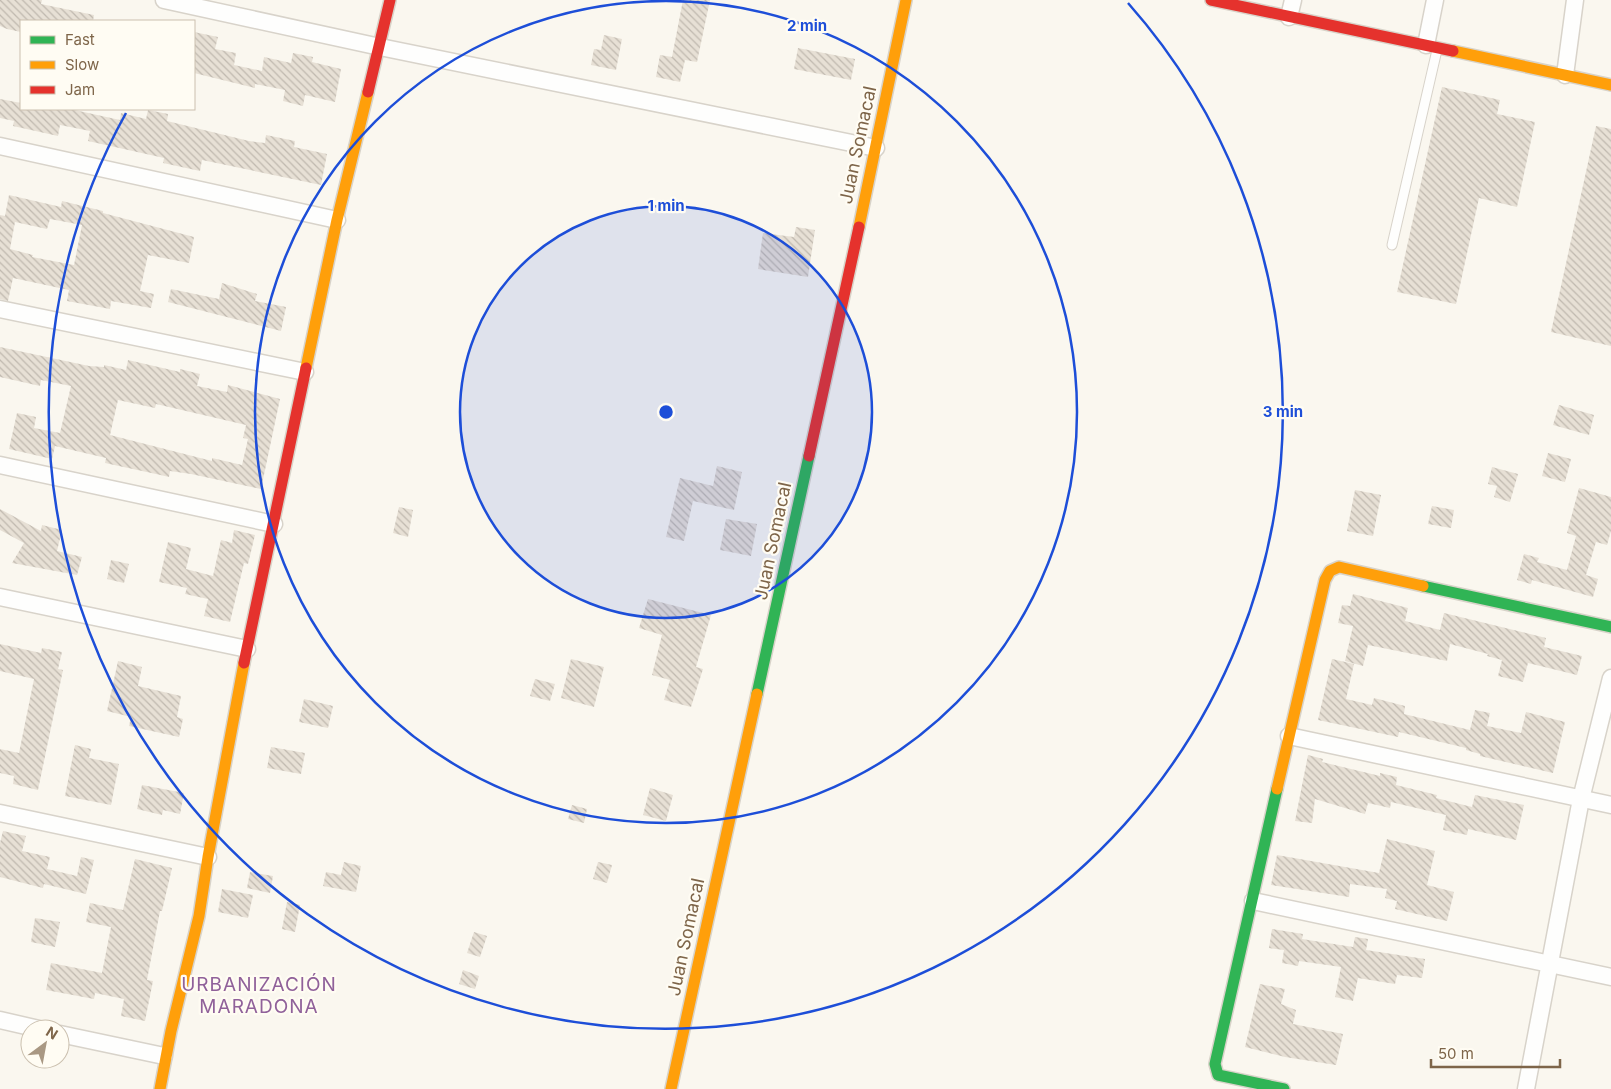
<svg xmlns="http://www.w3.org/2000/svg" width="1611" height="1089" viewBox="0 0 1611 1089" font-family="Inter,sans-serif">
  <defs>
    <pattern id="building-back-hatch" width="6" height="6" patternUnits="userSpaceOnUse" patternTransform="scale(1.25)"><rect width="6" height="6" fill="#e7e0d5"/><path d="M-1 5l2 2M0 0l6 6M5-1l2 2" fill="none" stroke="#c0b9af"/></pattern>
  </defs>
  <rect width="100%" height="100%" fill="#faf7ef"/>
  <g fill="url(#building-back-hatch)" fill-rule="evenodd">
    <polygon points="0,0 42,0 41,4 94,15 93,21 21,21 21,32 7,29 0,26"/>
    <polygon points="683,0 710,0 697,62 685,60 680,82 656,77 660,55 672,57"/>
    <polygon points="194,32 218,37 215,49 236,53 234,65 262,71 264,57 291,63 293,53 313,57 312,62 341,69 335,102 305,95 303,106 283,101 285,90 255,84 255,88 194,73"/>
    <polygon points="604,35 622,39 616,70 591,65 594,49 601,50"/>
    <polygon points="798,48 855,59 851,80 794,69"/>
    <polygon points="1442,87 1500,100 1497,114 1535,122 1517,207 1479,198 1456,304 1397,292"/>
    <polygon points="0,99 21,103 21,109 70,109 120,120 121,113 146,119 148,110 168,114 167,121 249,141 265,143 266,135 295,141 294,147 327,154 321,185 202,160 200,171 163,163 164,158 88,141 90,131 60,125 58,136 13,126 14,121 0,118"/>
    <polygon points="1596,126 1611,129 1611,346 1551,332"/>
    <path d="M9,195L61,207L62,201L103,211V213L194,237L189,263L148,255L140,291L154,294L151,308L111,301L110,309L67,301L69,290L13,278L8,301L0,299V215L5,216ZM50,219L82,225L74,265L32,257L33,255L10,249L15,222L47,229Z"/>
    <polygon points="796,227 815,230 808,277 758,269 763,233 794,237"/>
    <polygon points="222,283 257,294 255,301 286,307 281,331 168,302 171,289 219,299"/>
    <path d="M0,347L89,366L104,367V365L126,370L128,360L180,372V369L200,374L197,386L227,392L228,385L280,399L261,489L191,474L170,471L169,477L156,474L105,463L106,458L55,446L52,459L9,449L17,413L36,417L34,428L60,433L71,386L41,380L40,386L0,377ZM118,400L155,408L156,404L246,425L243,438L248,439L242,465L212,458V461L110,435Z"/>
    <polygon points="1559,405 1594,415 1589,435 1553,425"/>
    <polygon points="1548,453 1571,459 1565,482 1542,476"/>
    <polygon points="717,466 742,472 734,510 693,501 684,541 666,537 680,478 713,486"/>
    <polygon points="1492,467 1518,474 1510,502 1494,497 1497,486 1488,484"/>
    <polygon points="1579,488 1611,497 1611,531 1607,545 1596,542 1586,575 1598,579 1593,597 1532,580 1531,584 1517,580 1524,554 1539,558 1537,562 1567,570 1576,536 1567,533"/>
    <polygon points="1355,490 1381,495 1373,536 1347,531"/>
    <polygon points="1432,506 1454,510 1451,528 1428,524"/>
    <polygon points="399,507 413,510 408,537 393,533"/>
    <polygon points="0,509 41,531 42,525 62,530 57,551 82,557 77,575 12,563 24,543 0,530"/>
    <polygon points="726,519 757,524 751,556 720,550"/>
    <polygon points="234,530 255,535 248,564 244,563 230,622 204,616 208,599 185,594 187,588 159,582 168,542 191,548 186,569 213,576 221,540 232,543"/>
    <polygon points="111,560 129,564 124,583 107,579"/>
    <polygon points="1353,594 1408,608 1405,621 1440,630 1444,613 1546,638 1544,647 1582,656 1577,675 1528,663 1523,682 1498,676 1502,660 1487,656 1488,654 1450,644 1447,661 1368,645 1363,666 1345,661 1353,626 1338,623 1342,605 1350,606"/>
    <polygon points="648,599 711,615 696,667 703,669 691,707 664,700 670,680 652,675 662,635 639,628"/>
    <polygon points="0,644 41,653 42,648 62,652 58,669 63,670 38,790 13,784 14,776 0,773 0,749 19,753 34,679 0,671"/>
    <polygon points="571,659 604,667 594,707 561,698"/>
    <polygon points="1332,659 1354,664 1346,699 1372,705 1374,698 1405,706 1404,714 1470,730 1475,710 1490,713 1487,726 1521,733 1526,712 1565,722 1553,773 1480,756 1480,754 1466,750 1466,748 1399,732 1398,737 1318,720"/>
    <polygon points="118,661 142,667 138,686 181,696 177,717 183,719 179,737 129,726 131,717 107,711"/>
    <polygon points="535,679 555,684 550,701 530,696"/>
    <polygon points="304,699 333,706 328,728 299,722"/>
    <polygon points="75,745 91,749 89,758 119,764 111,805 65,796"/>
    <polygon points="271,747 305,753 301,774 267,768"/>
    <polygon points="1308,755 1323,759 1322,762 1380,776 1380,773 1397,777 1396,785 1437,795 1436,798 1472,807 1475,795 1524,805 1516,840 1468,829 1467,835 1443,830 1446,815 1391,802 1390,808 1368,803 1365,814 1315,799 1312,823 1295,821"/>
    <polygon points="142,785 184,793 180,814 163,810 162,815 137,809"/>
    <polygon points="650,788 673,795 666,821 643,815"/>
    <polygon points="572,805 587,809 584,823 568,819"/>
    <polygon points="3,831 26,836 22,851 50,857 47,869 77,876 81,857 94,860 86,894 44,884 43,888 0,877 0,843"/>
    <polygon points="1387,839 1435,851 1427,885 1454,892 1447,921 1395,909 1397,901 1385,898 1387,889 1350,884 1349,897 1271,885 1277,855 1379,873"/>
    <polygon points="135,859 172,868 162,911 160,911 147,980 153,981 145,1021 121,1016 124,999 95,993 94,999 46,990 51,963 102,973 111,927 86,922 90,903 123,910"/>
    <polygon points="344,862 361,866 356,892 323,886 326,872 341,875"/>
    <polygon points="598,862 612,865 607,883 593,879"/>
    <polygon points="250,872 273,876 270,893 247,888"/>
    <polygon points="222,889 253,895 248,918 218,912"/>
    <polygon points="287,902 300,905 295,932 282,929"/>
    <polygon points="35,918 60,922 55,947 31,942"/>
    <polygon points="1272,929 1303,934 1302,939 1353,947 1355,937 1368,939 1366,950 1425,959 1422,978 1397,975 1395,984 1358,978 1353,1001 1335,997 1341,967 1299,961 1298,966 1282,963 1284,950 1269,948"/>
    <polygon points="474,932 487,936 480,957 467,953"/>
    <polygon points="463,970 479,976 475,989 459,984"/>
    <polygon points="1260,984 1285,989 1281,1004 1296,1010 1293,1024 1343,1034 1336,1065 1285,1057 1245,1047"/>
  </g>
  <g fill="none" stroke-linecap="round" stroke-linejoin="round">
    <defs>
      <polyline id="lane" points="1392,245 1437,50"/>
      <g id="street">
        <polyline points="164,0 380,47 876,148"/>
        <polyline points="1289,17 1293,0"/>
        <polyline points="1426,45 1435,0"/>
        <polyline points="1565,75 1575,0"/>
        <polyline points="0,146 337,220"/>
        <polyline points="0,309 305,372"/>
        <polyline points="0,465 274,524"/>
        <polyline points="0,597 247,649"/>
        <polyline points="1289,736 1611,805"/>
        <polyline points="0,813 208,857"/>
        <polyline points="1253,901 1611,977"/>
        <polyline points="0,1020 39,1029"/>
        <polyline points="60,1034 164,1056"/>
        <polyline points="1526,1089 1581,799 1611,678"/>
      </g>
      <g id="fast">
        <polyline points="1423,586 1611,627"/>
        <polyline points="757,694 809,456"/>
        <polyline points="1277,789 1215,1064 1218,1075 1284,1089"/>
      </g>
      <g id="slow">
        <polyline points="1453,51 1611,85"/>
        <polyline points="859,227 906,0"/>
        <polyline points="306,368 337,220 368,92"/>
        <polyline points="1277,789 1325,580 1330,571 1339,567 1423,586"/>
        <polyline points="160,1089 171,1031 199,916 208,857 244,663"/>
        <polyline points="671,1089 757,694"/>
      </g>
      <g id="jam">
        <polyline points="1211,0 1453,51"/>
        <polyline points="368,92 390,0"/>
        <polyline points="809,456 859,227"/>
        <polyline points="244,663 306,368"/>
      </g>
    </defs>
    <use href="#lane" stroke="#d8d3ca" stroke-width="11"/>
    <use href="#street" stroke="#d8d3ca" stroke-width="19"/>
    <use href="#fast" stroke="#d8d3c9" stroke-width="14"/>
    <use href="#slow" stroke="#d8d3c9" stroke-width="14"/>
    <use href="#jam" stroke="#d8d3c9" stroke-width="14"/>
    <use href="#lane" stroke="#fefefd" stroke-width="9"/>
    <use href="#street" stroke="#fefefd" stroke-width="16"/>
    <use href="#fast" stroke="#30b455" stroke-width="11"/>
    <use href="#slow" stroke="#ff9f0a" stroke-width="11"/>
    <use href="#jam" stroke="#e5322d" stroke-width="11"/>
  </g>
  <circle cx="666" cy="412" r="206" fill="#1d4ed8" fill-opacity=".12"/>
  <g fill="none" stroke="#1d4ed8" stroke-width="2.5">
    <circle cx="666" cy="412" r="206"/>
    <circle cx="666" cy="412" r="411"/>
    <path d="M1128 3A617 617 0 1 1 126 113"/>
  </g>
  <g text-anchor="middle" stroke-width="4.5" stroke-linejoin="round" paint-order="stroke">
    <g font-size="18" fill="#7e6549" stroke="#fffcf3">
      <text transform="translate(858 145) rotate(-78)" y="6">Juan Somacal</text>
      <text transform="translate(773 541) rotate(-78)" y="6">Juan Somacal</text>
      <text transform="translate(686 937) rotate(-78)" y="6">Juan Somacal</text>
    </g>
    <g font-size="19" letter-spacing="1" fill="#90619a" stroke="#fffcf3">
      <text x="259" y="991">URBANIZACIÓN<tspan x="259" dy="22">MARADONA</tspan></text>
    </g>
  </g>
  <circle cx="666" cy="412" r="8" fill="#1d4ed8" stroke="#fffcf3" stroke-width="2.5"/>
  <g font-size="15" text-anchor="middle" font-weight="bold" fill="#1d4ed8" stroke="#fffcf3" stroke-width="4.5" stroke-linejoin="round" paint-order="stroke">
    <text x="807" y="31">2 min</text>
    <text x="666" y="211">1 min</text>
    <text x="1283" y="417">3 min</text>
  </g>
  <rect x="20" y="20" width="175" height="90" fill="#fffcf3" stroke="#cbc0af"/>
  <rect x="30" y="36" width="25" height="8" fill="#30b455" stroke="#cbc0af"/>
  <text x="65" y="45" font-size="15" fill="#7e6549">Fast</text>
  <rect x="30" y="61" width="25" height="8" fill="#ff9f0a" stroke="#cbc0af"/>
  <text x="65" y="70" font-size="15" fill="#7e6549">Slow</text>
  <rect x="30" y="86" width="25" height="8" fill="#e5322d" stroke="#cbc0af"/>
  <text x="65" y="95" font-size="15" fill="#7e6549">Jam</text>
  <g transform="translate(45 1044) rotate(32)"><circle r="24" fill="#fffcf3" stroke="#cbc0af"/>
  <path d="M0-4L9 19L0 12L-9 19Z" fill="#a99883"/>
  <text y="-8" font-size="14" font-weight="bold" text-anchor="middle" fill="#7e6549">N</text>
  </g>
  <path d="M1431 1059v8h129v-8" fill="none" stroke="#7e6549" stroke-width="2.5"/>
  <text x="1438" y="1059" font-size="15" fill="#7e6549" stroke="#fffcf3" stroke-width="4" paint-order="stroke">50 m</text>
</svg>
